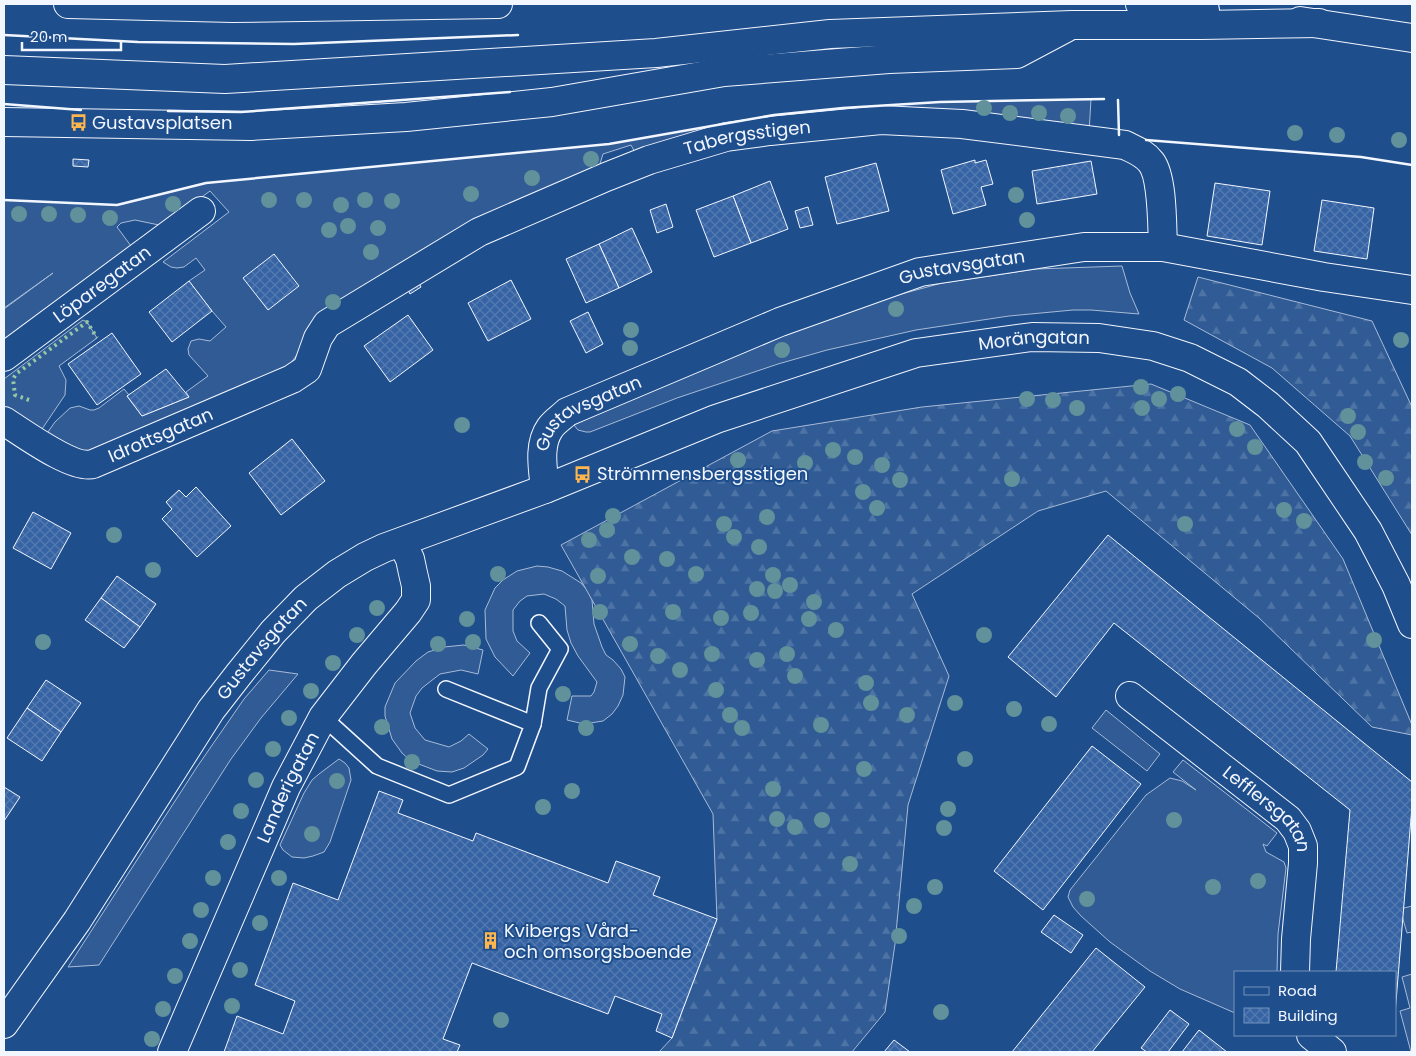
<svg xmlns="http://www.w3.org/2000/svg" width="1416" height="1056" viewBox="0 0 1416 1056" font-family="Poppins,sans-serif">
  <defs>
    <pattern id="forest-firs" width="22" height="20" patternUnits="userSpaceOnUse" patternTransform="scale(1.25)"><rect width="22" height="20" fill="#305b95"/><path d="M5 1l3.5 6h-7zM16 11l3.5 6h-7z" fill="#4e73a5"/></pattern>
    <pattern id="building-cross-hatch" width="8" height="8" patternUnits="userSpaceOnUse" patternTransform="scale(1.25)"><rect width="8" height="8" fill="#3563a3"/><path d="M0 0l8 8M0 8l8-8" fill="none" stroke="#537ab1"/></pattern>
  </defs>
  <rect width="100%" height="100%" fill="#1f4e8c"/>
  <g fill="#305b95" stroke="#a8bbd7">
    <polygon points="1091,99 1089,133 953,119 637,156 631,145 603,154 599,167 304,345 288,367 87,453 45,436 55,422 70,408 79,406 90,410 94,410 99,408 124,389 129,395 127,396 142,416 189,397 186,392 208,376 189,355 188,349 191,341 199,339 210,341 226,327 212,311 189,281 205,270 196,258 184,267 177,268 171,267 163,262 229,212 210,191 176,216 159,225 135,220 121,223 117,227 131,246 4,339 4,309 53,273 4,308 4,200 117,205 206,183 609,144 774,115 843,108 940,102"/>
    <polygon points="1122,266 1130,293 1139,314 1091,310 1073,310 1009,316 916,330 827,350 778,364 677,398 590,432 586,432 578,430 574,425 722,358 769,339 894,296 942,283 1036,269"/>
    <polygon points="83,320 87,322 97,338 59,366 66,380 65,395 40,432 4,409 4,379"/>
    <polygon points="537,566 548,567 562,571 581,583 588,591 592,600 594,624 602,647 606,655 613,660 621,669 625,677 623,695 618,706 612,714 603,721 584,724 567,720 572,696 591,696 594,692 597,682 578,656 571,643 567,630 565,606 556,599 544,594 527,596 520,601 513,610 513,631 517,641 530,653 513,676 495,657 486,639 485,610 495,588 503,580 517,571"/>
    <polygon points="464,645 483,650 478,674 461,670 440,674 422,688 416,696 410,713 415,728 425,740 449,747 461,741 469,734 488,749 483,755 464,768 452,772 437,771 411,761 402,753 392,739 385,716 385,707 395,683 416,661 428,652 444,647"/>
    <polygon points="269,670 298,674 261,718 231,759 99,965 68,967 197,767 244,699"/>
    <polygon points="1106,710 1160,754 1147,771 1092,728"/>
    <polygon points="339,759 345,763 349,768 351,780 330,842 324,852 313,856 304,858 292,857 283,850 280,845 304,793 312,780 319,774"/>
    <polygon points="1183,760 1277,833 1267,846 1263,844 1266,852 1284,862 1286,868 1278,934 1277,972 1235,972 1235,1013 1180,989 1150,971 1110,942 1081,916 1073,907 1068,897 1070,890 1146,795 1170,778 1182,781 1196,790 1173,772"/>
    <polygon points="1412,906 1412,932 1407,933 1400,909"/>
    <polygon points="1412,974 1412,1052 1411,1052 1400,1011 1410,1008 1402,977"/>
  </g>
  <g fill="url(#forest-firs)" stroke="#a8bbd7">
    <polygon points="1198,277 1372,321 1412,407 1412,535 1350,436 1272,368 1184,320"/>
    <polygon points="1151,384 1250,425 1343,559 1412,725 1412,735 1372,727 1259,618 1106,491 1038,511 912,594 949,676 908,805 895,944 885,1012 852,1052 659,1052 672,1038 717,919 713,814 561,545 772,431 922,407"/>
  </g>
  <g fill="url(#building-cross-hatch)" stroke="#f2f6ff">
    <polygon points="73,159 89,160 88,167 73,166"/>
    <polygon points="975,160 975,163 986,160 993,184 981,187 986,205 953,214 941,170"/>
    <polygon points="1091,161 1097,194 1037,204 1032,171"/>
    <polygon points="876,163 889,211 837,224 825,177"/>
    <polygon points="770,181 788,229 751,243 733,196"/>
    <polygon points="1215,183 1270,191 1262,245 1207,236"/>
    <polygon points="733,196 751,243 714,257 696,210"/>
    <polygon points="1322,200 1374,208 1367,259 1314,251"/>
    <polygon points="666,204 673,227 657,233 650,210"/>
    <polygon points="808,207 813,225 800,228 795,211"/>
    <polygon points="632,228 652,272 619,288 599,244"/>
    <polygon points="599,244 619,288 586,303 566,259"/>
    <polygon points="274,254 299,286 268,310 243,278"/>
    <polygon points="416,278 421,287 410,294 405,284"/>
    <polygon points="511,280 531,319 488,341 468,303"/>
    <polygon points="189,281 212,311 172,342 149,312"/>
    <polygon points="588,312 603,344 586,353 570,321"/>
    <polygon points="408,315 433,350 390,382 364,346"/>
    <polygon points="112,333 141,374 97,405 68,364"/>
    <polygon points="166,369 189,397 142,416 127,396"/>
    <polygon points="292,439 325,481 281,515 249,473"/>
    <polygon points="196,487 231,526 197,557 162,519 172,509 166,502 179,490 186,497"/>
    <polygon points="33,512 71,533 51,569 13,548"/>
    <polygon points="1108,535 1412,782 1412,806 1395,1014 1395,972 1336,972 1350,810 1114,623 1056,697 1008,657"/>
    <polygon points="117,576 156,604 140,627 101,598"/>
    <polygon points="101,598 140,627 124,648 85,620"/>
    <polygon points="46,680 81,703 61,732 27,708"/>
    <polygon points="27,708 61,732 42,761 7,738"/>
    <polygon points="1092,746 1141,784 1043,910 994,871"/>
    <polygon points="4,787 20,797 4,821"/>
    <polygon points="379,791 403,800 398,813 473,841 476,833 608,883 616,861 660,877 653,895 717,919 672,1038 656,1031 662,1014 615,996 608,1014 472,963 443,1039 460,1045 457,1052 224,1052 237,1016 283,1034 295,1001 255,985 293,883 338,900"/>
    <polygon points="1054,915 1083,935 1071,953 1041,932"/>
    <polygon points="1096,948 1145,987 1092,1052 1012,1052"/>
    <polygon points="1170,1010 1189,1024 1168,1052 1147,1052 1141,1048"/>
    <polygon points="1199,1030 1227,1052 1182,1052"/>
    <polygon points="894,1040 910,1052 884,1052"/>
  </g>
  <g fill="none" stroke-linecap="round" stroke-linejoin="round">
    <defs>
      <g id="service">
        <polyline points="323,717 377,766 449,795 517,767 533,724 446,689"/>
        <polyline points="533,724 539,688 560,649 539,623"/>
      </g>
      <g id="minor">
        <path id="s1" d="M4,357L201,211"/>
        <path id="s2" d="M4,421C22,432 73,470 93,464L292,379L307,369L318,338L327,324L479,232L606,177L649,160L726,137L770,131L881,120L962,124L1125,145C1135,150 1144,153 1151,162C1163,177 1162,227 1163,247"/>
        <path id="s3" d="M545,489C543,469 538,445 550,428C554,422 562,417 567,412L780,322L920,272L1084,247H1163L1324,277L1412,290"/>
        <path id="s4" d="M1130,696L1288,819L1297,831L1303,846V863L1296,939L1295,972"/>
        <path id="s5" d="M4,1024L77,921L211,710L239,674L273,632L306,598L337,574L365,557L384,548L545,489L716,419L916,353L1032,337L1099,338L1153,346L1190,358L1238,382L1268,405L1308,442L1368,531L1396,585L1412,624"/>
        <polyline points="1311,1035 1332,1052"/>
        <path id="s6" d="M172,1052L286,787L323,717L364,664L408,612L416,600V586L413,573L410,559L402,543"/>
      </g>
      <g id="motorway">
        <polyline points="68,4 233,8 498,4"/>
        <polyline points="1140,4 1205,10"/>
        <polyline points="1300,21 1412,38"/>
        <polyline points="4,70 225,79 656,53 830,34 1072,25 1201,25 1319,23"/>
        <polyline points="4,122 251,126 406,117 552,102 724,72 889,59 1017,54 1066,28"/>
      </g>
    </defs>
    <use href="#service" stroke="#f2f6ff" stroke-width="18"/>
    <use href="#minor" stroke="#f2f6ff" stroke-width="30"/>
    <use href="#motorway" stroke="#f2f6ff" stroke-width="30"/>
    <use href="#service" stroke="#1f4e8c" stroke-width="15"/>
    <use href="#minor" stroke="#1f4e8c" stroke-width="28"/>
    <use href="#motorway" stroke="#1f4e8c" stroke-width="28"/>
    <polyline stroke="#97c8a6" stroke-width="4" stroke-dasharray="2.5 4" stroke-linecap="butt" points="29,400 15,395 13,379 16,374 87,322 97,338"/>
    <g stroke="#f2f6ff" stroke-width="2.5">
      <polyline points="4,35 138,42 294,44 518,35"/>
      <polyline points="1118,100 1119,135"/>
      <polyline points="4,104 81,110"/>
      <polyline points="168,111 241,112 510,92"/>
      <polyline points="1146,140 1361,157 1412,165"/>
      <polyline points="4,200 117,205 206,183 609,144 774,115 843,108 940,102 1104,99"/>
    </g>
  </g>
  <g fill="#61919a">
    <circle cx="984" cy="108" r="8"/>
    <circle cx="1010" cy="113" r="8"/>
    <circle cx="1039" cy="113" r="8"/>
    <circle cx="1068" cy="116" r="8"/>
    <circle cx="1295" cy="133" r="8"/>
    <circle cx="1337" cy="135" r="8"/>
    <circle cx="1399" cy="140" r="8"/>
    <circle cx="591" cy="159" r="8"/>
    <circle cx="532" cy="178" r="8"/>
    <circle cx="471" cy="194" r="8"/>
    <circle cx="1016" cy="195" r="8"/>
    <circle cx="269" cy="200" r="8"/>
    <circle cx="304" cy="200" r="8"/>
    <circle cx="365" cy="200" r="8"/>
    <circle cx="392" cy="201" r="8"/>
    <circle cx="173" cy="204" r="8"/>
    <circle cx="341" cy="205" r="8"/>
    <circle cx="19" cy="214" r="8"/>
    <circle cx="49" cy="214" r="8"/>
    <circle cx="78" cy="215" r="8"/>
    <circle cx="110" cy="218" r="8"/>
    <circle cx="1027" cy="220" r="8"/>
    <circle cx="348" cy="226" r="8"/>
    <circle cx="378" cy="228" r="8"/>
    <circle cx="329" cy="230" r="8"/>
    <circle cx="371" cy="252" r="8"/>
    <circle cx="333" cy="302" r="8"/>
    <circle cx="896" cy="309" r="8"/>
    <circle cx="631" cy="330" r="8"/>
    <circle cx="1401" cy="340" r="8"/>
    <circle cx="630" cy="348" r="8"/>
    <circle cx="782" cy="350" r="8"/>
    <circle cx="1141" cy="387" r="8"/>
    <circle cx="1178" cy="394" r="8"/>
    <circle cx="1027" cy="399" r="8"/>
    <circle cx="1159" cy="399" r="8"/>
    <circle cx="1053" cy="400" r="8"/>
    <circle cx="1077" cy="408" r="8"/>
    <circle cx="1142" cy="408" r="8"/>
    <circle cx="1348" cy="416" r="8"/>
    <circle cx="462" cy="425" r="8"/>
    <circle cx="1237" cy="429" r="8"/>
    <circle cx="1358" cy="432" r="8"/>
    <circle cx="1255" cy="447" r="8"/>
    <circle cx="833" cy="450" r="8"/>
    <circle cx="855" cy="457" r="8"/>
    <circle cx="738" cy="460" r="8"/>
    <circle cx="1365" cy="462" r="8"/>
    <circle cx="805" cy="463" r="8"/>
    <circle cx="882" cy="465" r="8"/>
    <circle cx="1386" cy="478" r="8"/>
    <circle cx="1012" cy="479" r="8"/>
    <circle cx="900" cy="480" r="8"/>
    <circle cx="863" cy="492" r="8"/>
    <circle cx="877" cy="508" r="8"/>
    <circle cx="1284" cy="510" r="8"/>
    <circle cx="613" cy="516" r="8"/>
    <circle cx="767" cy="517" r="8"/>
    <circle cx="1304" cy="521" r="8"/>
    <circle cx="724" cy="524" r="8"/>
    <circle cx="1185" cy="524" r="8"/>
    <circle cx="607" cy="530" r="8"/>
    <circle cx="114" cy="535" r="8"/>
    <circle cx="734" cy="537" r="8"/>
    <circle cx="589" cy="540" r="8"/>
    <circle cx="759" cy="547" r="8"/>
    <circle cx="632" cy="557" r="8"/>
    <circle cx="667" cy="559" r="8"/>
    <circle cx="153" cy="570" r="8"/>
    <circle cx="498" cy="574" r="8"/>
    <circle cx="696" cy="574" r="8"/>
    <circle cx="773" cy="575" r="8"/>
    <circle cx="598" cy="576" r="8"/>
    <circle cx="790" cy="585" r="8"/>
    <circle cx="757" cy="589" r="8"/>
    <circle cx="775" cy="591" r="8"/>
    <circle cx="814" cy="602" r="8"/>
    <circle cx="377" cy="608" r="8"/>
    <circle cx="600" cy="612" r="8"/>
    <circle cx="673" cy="612" r="8"/>
    <circle cx="751" cy="613" r="8"/>
    <circle cx="721" cy="618" r="8"/>
    <circle cx="467" cy="619" r="8"/>
    <circle cx="809" cy="619" r="8"/>
    <circle cx="836" cy="630" r="8"/>
    <circle cx="357" cy="635" r="8"/>
    <circle cx="984" cy="635" r="8"/>
    <circle cx="1374" cy="640" r="8"/>
    <circle cx="43" cy="642" r="8"/>
    <circle cx="473" cy="642" r="8"/>
    <circle cx="438" cy="644" r="8"/>
    <circle cx="630" cy="644" r="8"/>
    <circle cx="712" cy="654" r="8"/>
    <circle cx="787" cy="654" r="8"/>
    <circle cx="658" cy="656" r="8"/>
    <circle cx="757" cy="660" r="8"/>
    <circle cx="333" cy="663" r="8"/>
    <circle cx="680" cy="670" r="8"/>
    <circle cx="795" cy="676" r="8"/>
    <circle cx="866" cy="683" r="8"/>
    <circle cx="716" cy="690" r="8"/>
    <circle cx="311" cy="691" r="8"/>
    <circle cx="563" cy="694" r="8"/>
    <circle cx="871" cy="703" r="8"/>
    <circle cx="955" cy="703" r="8"/>
    <circle cx="1014" cy="709" r="8"/>
    <circle cx="730" cy="715" r="8"/>
    <circle cx="907" cy="715" r="8"/>
    <circle cx="289" cy="718" r="8"/>
    <circle cx="1049" cy="724" r="8"/>
    <circle cx="821" cy="725" r="8"/>
    <circle cx="382" cy="727" r="8"/>
    <circle cx="586" cy="728" r="8"/>
    <circle cx="742" cy="728" r="8"/>
    <circle cx="273" cy="749" r="8"/>
    <circle cx="965" cy="759" r="8"/>
    <circle cx="412" cy="762" r="8"/>
    <circle cx="864" cy="769" r="8"/>
    <circle cx="256" cy="780" r="8"/>
    <circle cx="337" cy="781" r="8"/>
    <circle cx="773" cy="789" r="8"/>
    <circle cx="572" cy="791" r="8"/>
    <circle cx="543" cy="807" r="8"/>
    <circle cx="948" cy="809" r="8"/>
    <circle cx="241" cy="811" r="8"/>
    <circle cx="777" cy="819" r="8"/>
    <circle cx="822" cy="820" r="8"/>
    <circle cx="1174" cy="820" r="8"/>
    <circle cx="795" cy="827" r="8"/>
    <circle cx="944" cy="828" r="8"/>
    <circle cx="312" cy="834" r="8"/>
    <circle cx="228" cy="842" r="8"/>
    <circle cx="850" cy="864" r="8"/>
    <circle cx="213" cy="878" r="8"/>
    <circle cx="279" cy="878" r="8"/>
    <circle cx="1258" cy="881" r="8"/>
    <circle cx="935" cy="887" r="8"/>
    <circle cx="1213" cy="887" r="8"/>
    <circle cx="1087" cy="899" r="8"/>
    <circle cx="914" cy="906" r="8"/>
    <circle cx="201" cy="910" r="8"/>
    <circle cx="260" cy="923" r="8"/>
    <circle cx="899" cy="936" r="8"/>
    <circle cx="190" cy="941" r="8"/>
    <circle cx="240" cy="970" r="8"/>
    <circle cx="175" cy="976" r="8"/>
    <circle cx="232" cy="1006" r="8"/>
    <circle cx="163" cy="1009" r="8"/>
    <circle cx="941" cy="1012" r="8"/>
    <circle cx="501" cy="1020" r="8"/>
    <circle cx="152" cy="1039" r="8"/>
  </g>
  <defs>
    <symbol id="bus-bare" viewBox="-9 -9 18 18"><path d="M-5-6H5V4H4V6H2V4H-2V6H-4V4H-5ZM-3.5-4V0h7V-4ZM-3.5 1.2v1.5H-2V1.2ZM2 1.2v1.5H3.5V1.2Z" fill="#ffb74d" stroke="#1f4e8c" stroke-width="2.5" paint-order="stroke"/></symbol>
    <symbol id="building-bare" viewBox="-9 -9 18 18"><path d="M-4-6H4V6H1V3H-1V6H-4ZM-2.5-4.3h1.7v1.8h-1.7ZM.8-4.3h1.7v1.8H.8ZM-2.5-1h1.7V.8h-1.7ZM.8-1h1.7V.8H.8Z" fill="#ffb74d" stroke="#1f4e8c" stroke-width="2.5" paint-order="stroke"/></symbol>
  </defs>
  <g fill-rule="evenodd">
    <use href="#bus-bare" x="66" y="110" width="25" height="25"/>
    <use href="#bus-bare" x="570" y="462" width="25" height="25"/>
    <use href="#building-bare" x="478" y="928" width="25" height="25"/>
  </g>
  <g text-anchor="middle" stroke-width="4" stroke-linejoin="round" paint-order="stroke">
    <g font-size="18" fill="#f2f6ff" stroke="#1f4e8c" text-anchor="start">
      <text x="92" y="129">Gustavsplatsen</text>
      <text x="597" y="480">Strömmensbergsstigen</text>
      <text x="504" y="937">Kvibergs Vård-<tspan x="504" dy="21">och omsorgsboende</tspan></text>
    </g>
    <g font-size="18" fill="#f2f6ff" stroke="#1f4e8c">
      <text dy="6" stroke="none"><textPath href="#s2" startOffset="848">Tabergsstigen</textPath></text>
      <text dy="6" stroke="none"><textPath href="#s3" startOffset="508">Gustavsgatan</textPath></text>
      <text dy="6" stroke="none"><textPath href="#s1" startOffset="122">Löparegatan</textPath></text>
      <text dy="6" stroke="none"><textPath href="#s5" startOffset="1302">Morängatan</textPath></text>
      <text dy="6" stroke="none"><textPath href="#s3" startOffset="102">Gustavsgatan</textPath></text>
      <text dy="6" stroke="none"><textPath href="#s2" startOffset="174">Idrottsgatan</textPath></text>
      <text dy="6" stroke="none"><textPath href="#s5" startOffset="456">Gustavsgatan</textPath></text>
      <text dy="6" stroke="none"><textPath href="#s6" startOffset="289">Landerigatan</textPath></text>
      <text dy="6" stroke="none"><textPath href="#s4" startOffset="179">Lefflersgatan</textPath></text>
    </g>
  </g>
  <rect width="1416" height="1056" fill="none" stroke="#f2f6ff" stroke-width="10"/>
  <rect x="1234" y="971" width="162" height="65" fill="#1f4e8c" stroke="#7391ba"/>
  <rect x="1244" y="987" width="25" height="8" fill="#1f4e8c" stroke="#7391ba"/>
  <text x="1278" y="996" font-size="15" fill="#f2f6ff">Road</text>
  <rect x="1244" y="1008" width="25" height="15" fill="url(#building-cross-hatch)" stroke="#7391ba"/>
  <text x="1278" y="1021" font-size="15" fill="#f2f6ff">Building</text>
  <path d="M22 42v8h99v-8" fill="none" stroke="#f2f6ff" stroke-width="2.5"/>
  <text x="30" y="42" font-size="15" fill="#f2f6ff" stroke="#1f4e8c" stroke-width="4" paint-order="stroke">20 m</text>
</svg>
